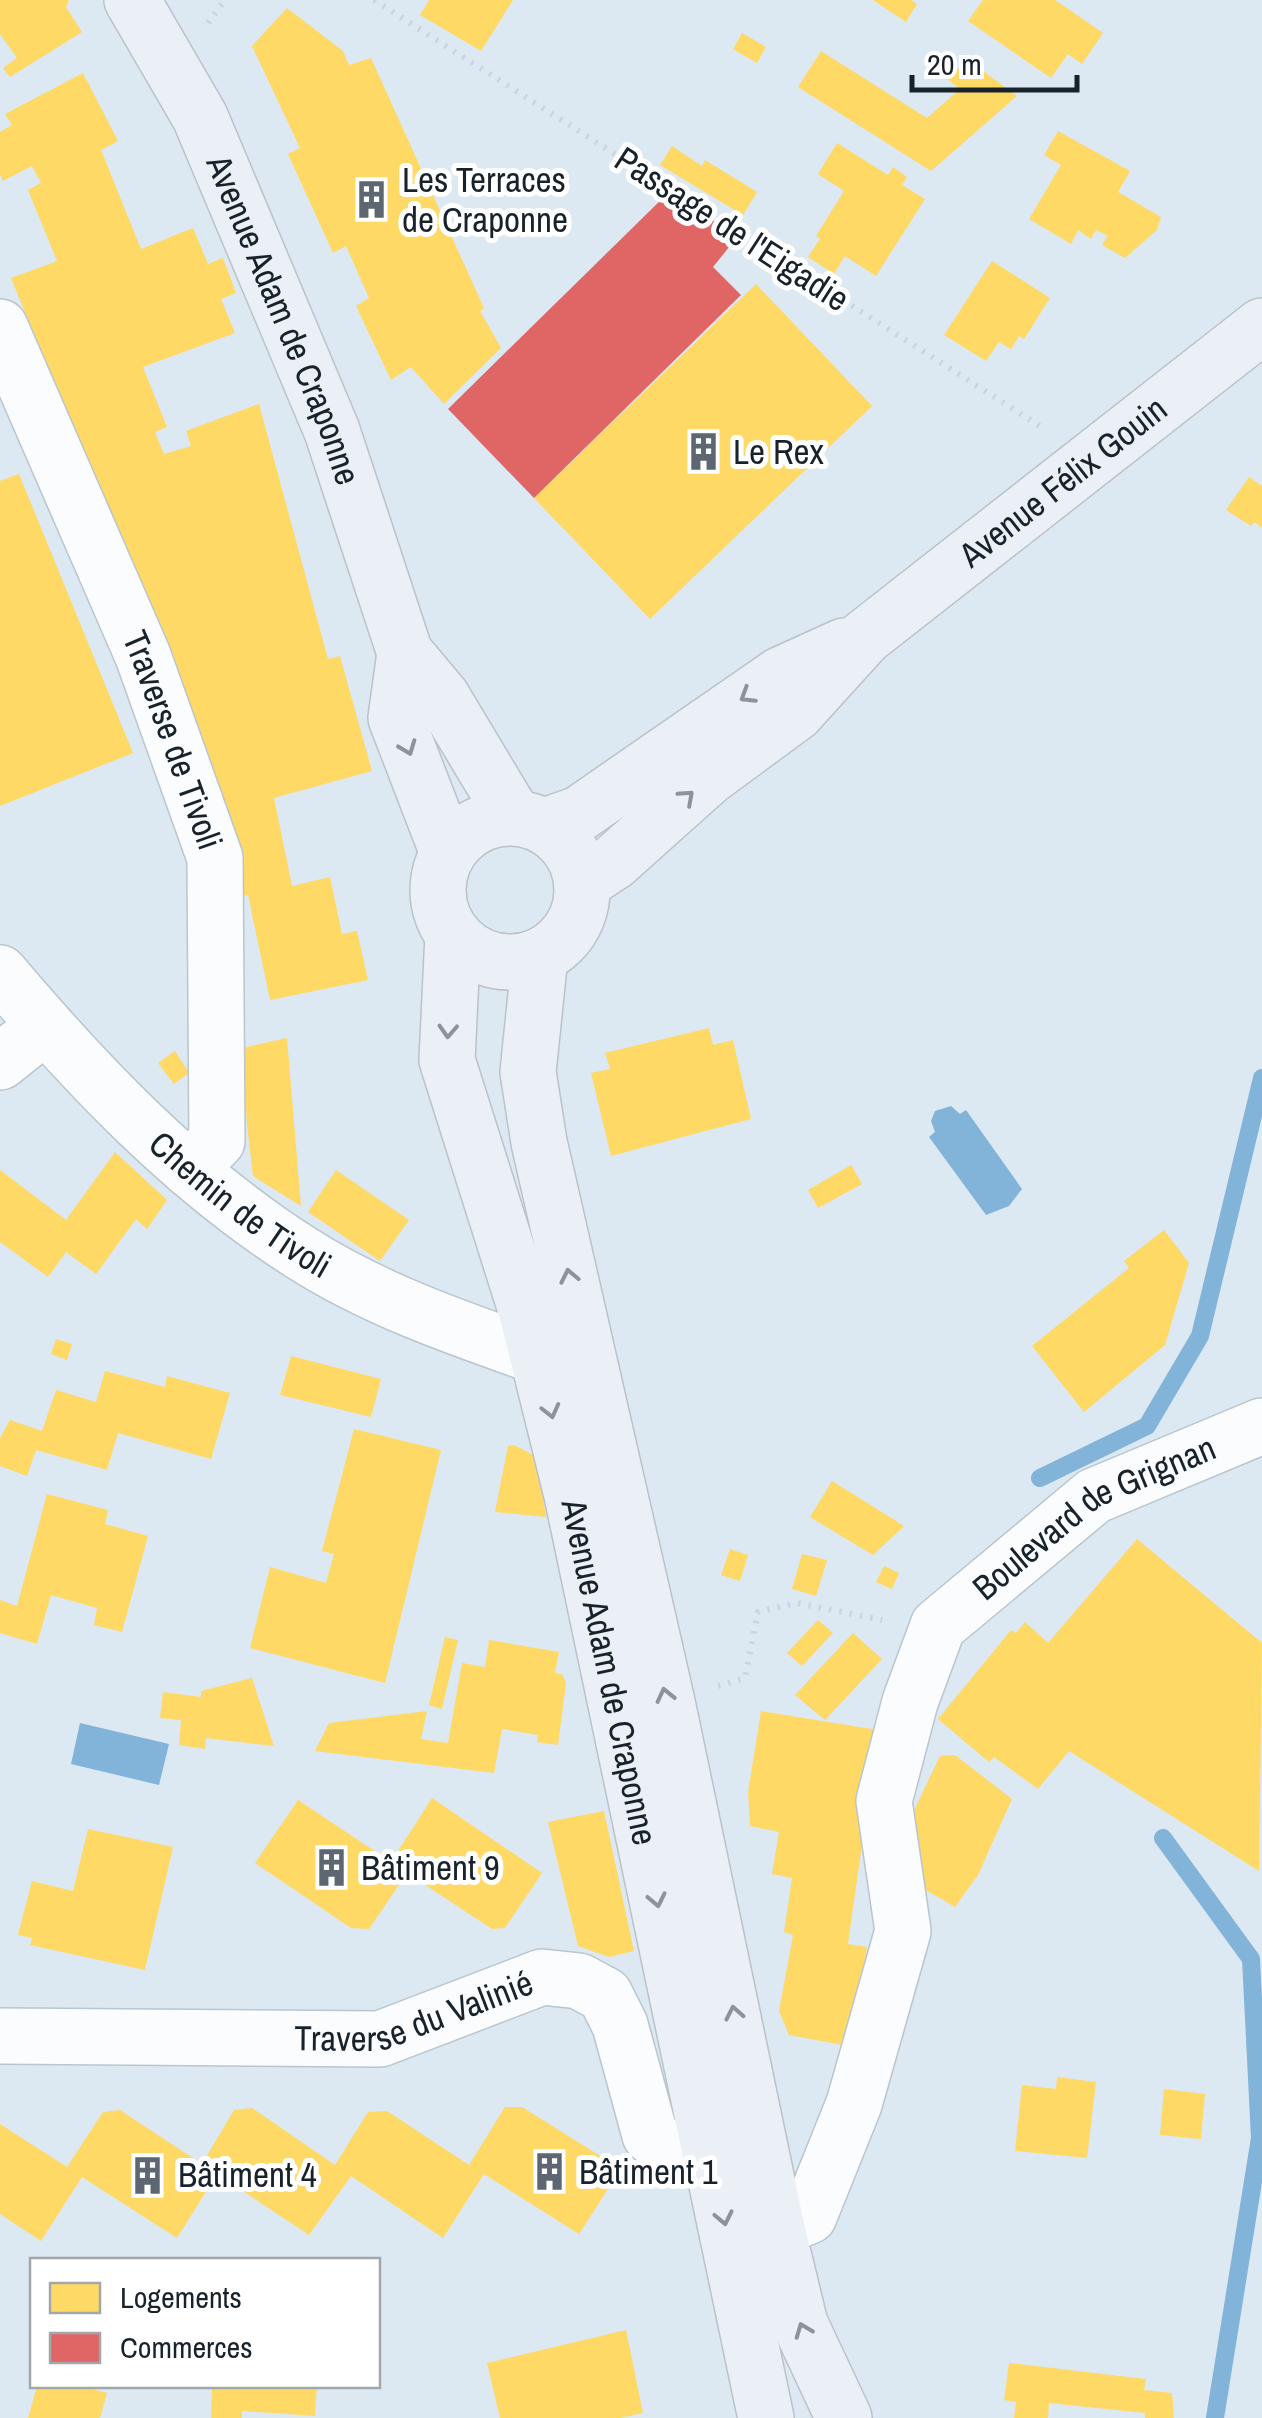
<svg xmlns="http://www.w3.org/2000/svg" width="1262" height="2418" viewBox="0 0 1262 2418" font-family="'Archivo Narrow',sans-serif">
  <rect width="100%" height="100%" fill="#dce8f2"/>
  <g fill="#82b4d9">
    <polygon points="951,1106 960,1114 966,1110 1022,1189 1009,1206 986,1215 929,1137 935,1132 931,1121 935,1111"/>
    <polygon points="80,1723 169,1744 159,1785 71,1764"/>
  </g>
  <g fill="#ffd966">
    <polygon points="0,0 69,0 66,7 82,32 10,77 3,68 17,58 0,34"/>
    <polygon points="429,0 513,0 481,51 420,15"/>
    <polygon points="873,0 911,0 917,4 906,22"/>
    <polygon points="983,0 1055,0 1103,33 1082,64 1068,54 1051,78 968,21"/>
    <polygon points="287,8 343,51 349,65 371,58 484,308 480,311 501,348 444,404 411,367 391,380 356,306 369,298 346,246 333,253 288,154 300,148 252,46"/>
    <polygon points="742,33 766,47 757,63 733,49"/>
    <polygon points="821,51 927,118 960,89 947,79 968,60 1017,96 931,171 798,87"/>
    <polygon points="83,73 118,141 101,150 141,249 193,228 208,264 223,258 236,293 221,299 235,333 143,367 167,427 155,432 164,454 191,446 186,431 259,404 328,659 340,656 372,771 274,798 292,886 330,877 342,934 357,931 368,980 270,1000 248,895 232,899 184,699 11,278 57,261 28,190 41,183 32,166 3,181 0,174 0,132 12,125 5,114"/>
    <polygon points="1058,131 1130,171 1118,192 1161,217 1157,230 1125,258 1102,245 1108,236 1096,230 1091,239 1078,230 1071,244 1029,219 1061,165 1044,155"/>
    <polygon points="837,143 888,175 893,167 907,177 902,185 925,199 876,276 845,256 834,274 808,257 820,239 816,236 844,191 818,174"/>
    <polygon points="672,146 702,166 705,160 757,192 743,215 660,165"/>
    <polygon points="992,261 1050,298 1024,339 1019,336 1011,349 999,342 986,361 944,335"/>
    <polygon points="756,284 872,406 650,619 534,498"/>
    <polygon points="19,474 133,753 0,806 0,481"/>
    <polygon points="1249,477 1262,486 1262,528 1255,522 1251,526 1226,510"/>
    <polygon points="709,1028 713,1045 733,1040 751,1119 611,1156 591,1073 610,1069 605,1053"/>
    <polygon points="287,1038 301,1206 253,1176 247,1125 242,1048"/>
    <polygon points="175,1051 189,1073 174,1084 158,1063"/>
    <polygon points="115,1152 167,1200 147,1229 136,1219 96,1274 66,1252 48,1277 0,1242 0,1170 66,1220"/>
    <polygon points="851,1165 862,1184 818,1208 808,1190"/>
    <polygon points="336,1170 409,1220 380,1261 308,1212"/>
    <polygon points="1164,1230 1189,1263 1165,1345 1084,1412 1032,1346 1129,1268 1124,1261"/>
    <polygon points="56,1339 72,1344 67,1360 51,1354"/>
    <polygon points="291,1356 381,1379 371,1417 280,1395"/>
    <polygon points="105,1371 165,1387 167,1376 230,1393 211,1459 118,1433 107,1470 36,1450 27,1476 0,1466 0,1438 10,1420 42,1431 56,1390 96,1402"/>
    <polygon points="354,1429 441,1450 385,1683 250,1648 270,1567 326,1583 334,1554 322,1551"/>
    <polygon points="514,1445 537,1457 546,1517 495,1512 508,1446"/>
    <polygon points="832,1481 904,1526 873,1555 810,1517"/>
    <polygon points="47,1494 108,1510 105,1524 148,1536 122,1632 94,1625 97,1608 51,1595 37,1644 0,1633 0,1600 17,1606"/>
    <polygon points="1137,1539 1262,1643 1259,1871 1069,1751 1038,1789 994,1757 989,1762 938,1719 1011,1630 1016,1633 1025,1622 1048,1643"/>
    <polygon points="730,1549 748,1555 740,1581 721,1575"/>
    <polygon points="802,1554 827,1560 816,1596 792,1589"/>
    <polygon points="884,1566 899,1573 892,1589 876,1582"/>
    <polygon points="818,1620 833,1633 802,1666 787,1653"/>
    <polygon points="853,1633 882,1659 825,1720 795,1695"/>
    <polygon points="445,1637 458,1640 442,1709 429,1705"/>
    <polygon points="489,1640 559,1652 555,1673 562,1674 566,1683 558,1745 537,1742 538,1735 502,1729 494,1773 315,1751 329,1723 427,1711 421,1739 448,1743 462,1663 485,1667"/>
    <polygon points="252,1678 274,1746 206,1738 205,1749 179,1745 181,1720 160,1718 163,1692 201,1697 201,1691"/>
    <polygon points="761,1711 878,1730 848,1944 867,1947 848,2046 789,2035 779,2011 793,1935 784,1932 792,1878 772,1874 779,1832 750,1826 748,1792"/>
    <polygon points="955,1755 1012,1799 978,1875 955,1907 910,1881 906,1827 940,1756"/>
    <polygon points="432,1798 542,1873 505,1928 492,1929 407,1873 369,1929 351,1928 255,1863 298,1800 391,1862"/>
    <polygon points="604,1811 634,1951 609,1957 578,1946 548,1822"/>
    <polygon points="88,1829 173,1847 145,1970 30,1945 32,1938 18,1935 32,1881 73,1891"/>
    <polygon points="1057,2077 1096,2082 1087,2158 1015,2151 1022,2085 1056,2089"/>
    <polygon points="1164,2089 1205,2094 1201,2139 1160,2135"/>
    <polygon points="505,2107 522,2107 621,2169 579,2234 484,2174 443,2238 351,2176 309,2235 217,2174 177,2238 82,2177 41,2241 0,2214 0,2124 67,2167 103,2112 120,2110 202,2164 234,2110 252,2108 335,2165 368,2112 387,2111 469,2165"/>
    <polygon points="626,2330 643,2413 620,2418 500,2418 487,2363"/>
    <polygon points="1009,2363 1146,2379 1144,2390 1172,2393 1174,2418 1145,2418 1145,2413 1049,2403 1048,2418 1014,2418 1016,2402 1004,2400"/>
    <polygon points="37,2386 81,2386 107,2393 100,2418 28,2418"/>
    <polygon points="212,2386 317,2386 315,2416 242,2411 242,2418 211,2418"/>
  </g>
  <polygon fill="#e06666" points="669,192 738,236 713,267 741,295 534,498 448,409"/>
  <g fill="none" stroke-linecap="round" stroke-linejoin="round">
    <g stroke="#82b4d9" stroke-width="18">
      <polyline points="1040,1478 1147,1426 1200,1336 1262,1078"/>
      <polyline points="1163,1838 1251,1959 1260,2138 1215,2418"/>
    </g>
    <defs>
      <g id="minor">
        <path id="s1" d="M0,327L143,656L215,858L217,1141L189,1169"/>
        <path id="s2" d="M0,973C88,1077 184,1178 300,1252C373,1299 457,1328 537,1356"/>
        <polyline points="0,1062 45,1026"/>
        <path id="s3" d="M0,2036L380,2039L542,1977L579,1981L605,1995L620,2025L650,2135L672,2153L711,2152"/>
        <path id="s4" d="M777,2229L809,2216L854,2104L903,1931L884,1801L910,1702L938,1626L1094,1496L1262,1426"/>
      </g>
      <g id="major">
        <path id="s5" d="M132,0L200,117L332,431L405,653L442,697L514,817"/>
        <polyline points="405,653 396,718 448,853"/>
        <circle cx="510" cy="890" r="72"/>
        <polyline points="545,826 579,814 780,675 844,646"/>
        <path id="s6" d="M582,883L614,862L709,777L796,713L865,637L1262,326"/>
        <path id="s7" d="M453,934L447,1060L527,1313L572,1495L766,2418"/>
        <polyline points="540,956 528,1072 539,1142 667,1702 777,2229 800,2324 844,2418"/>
      </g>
    </defs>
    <use href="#minor" stroke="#bac5cd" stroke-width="58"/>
    <use href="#major" stroke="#bbc2c8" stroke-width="58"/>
    <g stroke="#d0d4d8" stroke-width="6" stroke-dasharray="2.5 8" stroke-linecap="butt">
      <polyline points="374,0 1043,428"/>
      <polyline points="208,23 225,0"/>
      <polyline points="718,1686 745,1678 758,1612 797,1603 882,1620"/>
    </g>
    <use href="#minor" stroke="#fafcfd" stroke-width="55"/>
    <use href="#major" stroke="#eaf0f5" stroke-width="55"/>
  </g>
  <defs><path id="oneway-chevron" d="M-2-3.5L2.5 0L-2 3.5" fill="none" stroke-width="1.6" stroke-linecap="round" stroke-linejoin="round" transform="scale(2.5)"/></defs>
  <g stroke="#8c939a">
    <use href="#oneway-chevron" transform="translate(747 696) rotate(148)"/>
    <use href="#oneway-chevron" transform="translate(408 748) rotate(69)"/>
    <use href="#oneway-chevron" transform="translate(687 797) rotate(-42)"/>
    <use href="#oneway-chevron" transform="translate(448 1031) rotate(93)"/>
    <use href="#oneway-chevron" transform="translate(569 1276) rotate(-102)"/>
    <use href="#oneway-chevron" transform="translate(551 1411) rotate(76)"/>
    <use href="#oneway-chevron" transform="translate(665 1695) rotate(-103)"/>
    <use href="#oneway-chevron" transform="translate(657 1900) rotate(78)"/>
    <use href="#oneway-chevron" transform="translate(734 2013) rotate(-101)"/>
    <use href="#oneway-chevron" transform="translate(724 2218) rotate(78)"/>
    <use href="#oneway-chevron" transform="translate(803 2330) rotate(-111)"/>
  </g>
  <defs>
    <symbol id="building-bare" viewBox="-9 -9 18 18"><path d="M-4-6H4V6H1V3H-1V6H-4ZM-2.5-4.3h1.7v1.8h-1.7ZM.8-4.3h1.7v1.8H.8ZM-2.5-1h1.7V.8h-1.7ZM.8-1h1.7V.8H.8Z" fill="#5d6771" stroke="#fff" stroke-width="2.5" paint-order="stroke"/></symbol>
  </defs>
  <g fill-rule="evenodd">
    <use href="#building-bare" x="344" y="172" width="55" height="55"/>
    <use href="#building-bare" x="676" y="424" width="55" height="55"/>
    <use href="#building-bare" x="304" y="1840" width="55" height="55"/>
    <use href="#building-bare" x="522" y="2144" width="55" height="55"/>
    <use href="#building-bare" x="120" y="2148" width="55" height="55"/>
  </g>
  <g text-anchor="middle" stroke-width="10" stroke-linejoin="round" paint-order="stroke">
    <g font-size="35" fill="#18222b" stroke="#fff" text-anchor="start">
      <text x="402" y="192">Les Terraces<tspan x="402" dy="40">de Craponne</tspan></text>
      <text x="733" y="464">Le Rex</text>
      <text x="361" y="1880">Bâtiment 9</text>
      <text x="579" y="2184">Bâtiment 1</text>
      <text x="178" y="2187">Bâtiment 4</text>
    </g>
    <g font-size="35" fill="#18222b" stroke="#fff">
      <text transform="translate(732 229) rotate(33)" y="12">Passage de l'Eigadie</text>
      <text dy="12" stroke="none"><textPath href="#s5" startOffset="355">Avenue Adam de Craponne</textPath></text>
      <text dy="12" stroke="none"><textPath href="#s6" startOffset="628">Avenue Félix Gouin</textPath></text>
      <text dy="12" stroke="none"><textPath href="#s1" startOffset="448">Traverse de Tivoli</textPath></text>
      <text dy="12" stroke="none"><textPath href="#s2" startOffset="335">Chemin de Tivoli</textPath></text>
      <text dy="12" stroke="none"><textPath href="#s4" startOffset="842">Boulevard de Grignan</textPath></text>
      <text dy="12" stroke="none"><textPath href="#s7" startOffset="760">Avenue Adam de Craponne</textPath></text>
      <text dy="12" stroke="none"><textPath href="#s3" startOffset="418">Traverse du Valinié</textPath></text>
    </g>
  </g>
  <rect x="30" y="2258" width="350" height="130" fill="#ffffff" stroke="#a3a7aa" stroke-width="2.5"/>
  <rect x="50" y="2283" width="50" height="30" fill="#ffd966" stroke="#a3a7aa" stroke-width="2.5"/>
  <text x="120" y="2308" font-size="30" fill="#18222b">Logements</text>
  <rect x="50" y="2333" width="50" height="30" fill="#e06666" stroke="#a3a7aa" stroke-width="2.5"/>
  <text x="120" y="2358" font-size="30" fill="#18222b">Commerces</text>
  <path d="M912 75v15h165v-15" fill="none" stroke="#18222b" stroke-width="5"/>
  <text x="927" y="75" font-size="30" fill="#18222b" stroke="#ffffff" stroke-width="8" paint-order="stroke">20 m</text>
</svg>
